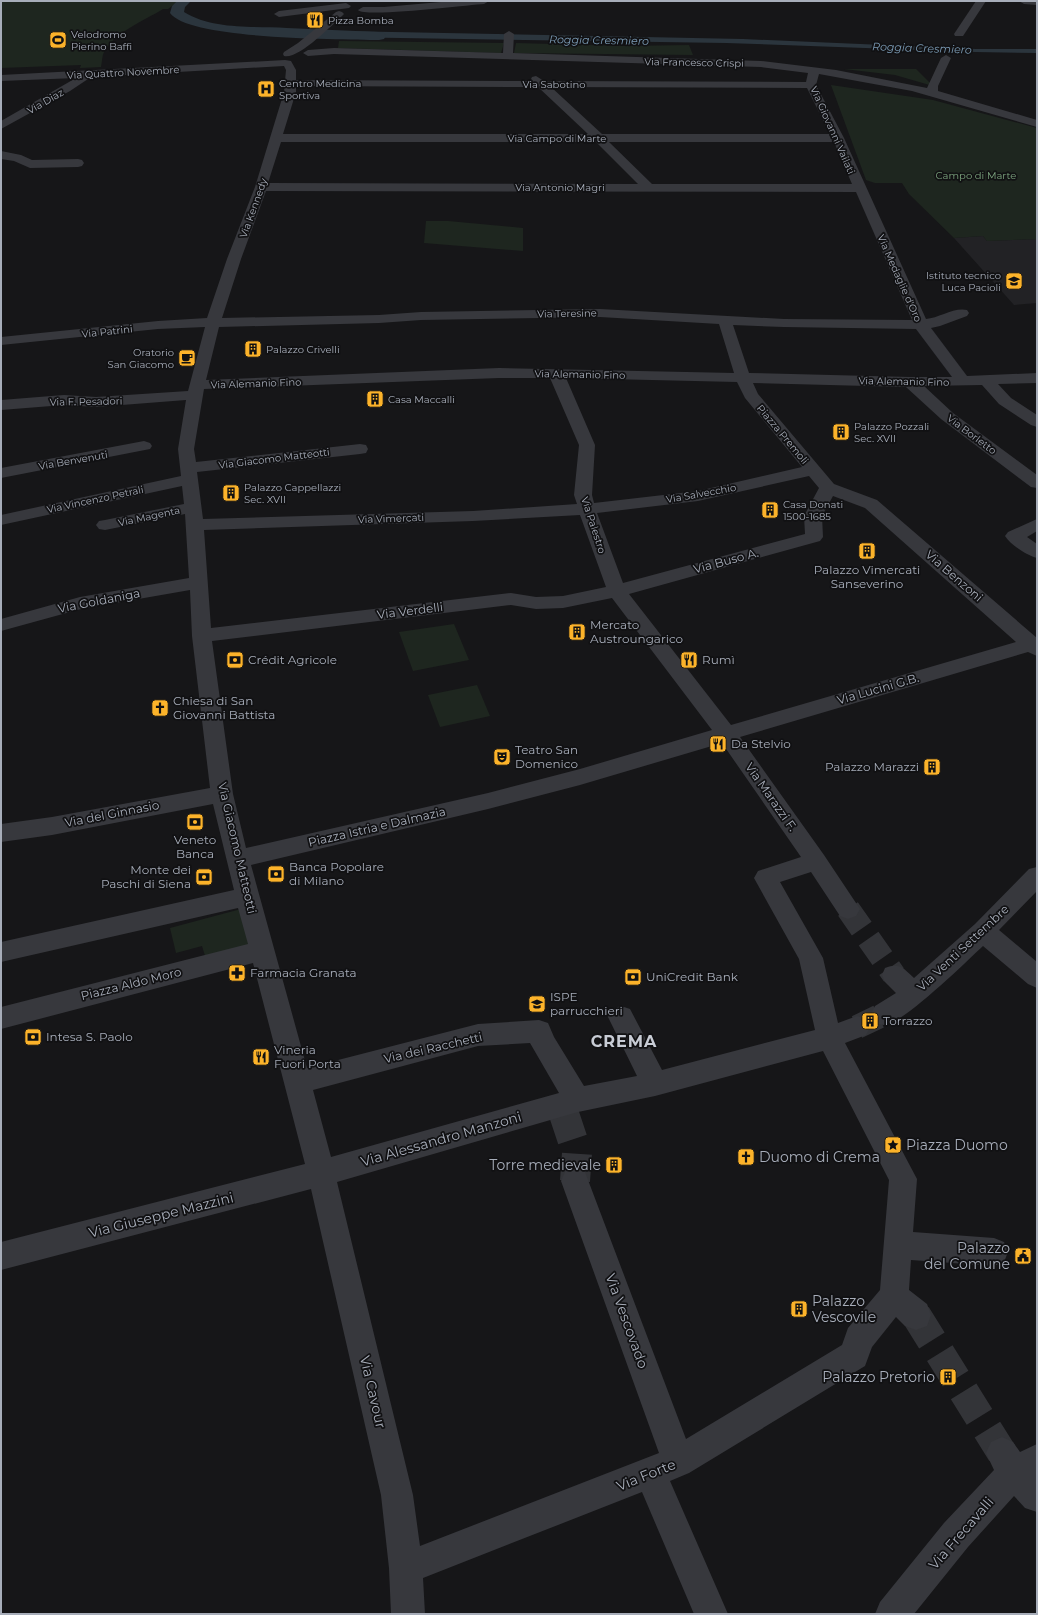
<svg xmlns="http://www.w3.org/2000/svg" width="1038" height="1615" viewBox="0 0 1038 1615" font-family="Montserrat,sans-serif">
  <rect width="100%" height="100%" fill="#161618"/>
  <polygon fill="#222225" points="983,236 987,241 1037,239 1037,303 1014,305 954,238"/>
  <g fill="#1e261f">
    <path d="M1,1H173L177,2L168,9H163C144,21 116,31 104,52C102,56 102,62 101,67L80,68L81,65L1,68Z"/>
    <polygon points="339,41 504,43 501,53 338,48"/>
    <polygon points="516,43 626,46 689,45 693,55 514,53"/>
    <polygon points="844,69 916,69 933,86 895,75"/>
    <polygon points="831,85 933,100 1037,128 1037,239 987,241 983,236 954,238 909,194 902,183 875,183 866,180"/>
    <polygon points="426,221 448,221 523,228 523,251 424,243"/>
    <polygon points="454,624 469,660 413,671 399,632"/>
    <polygon points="477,685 490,716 440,727 428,695"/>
    <polygon points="241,909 250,946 206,959 202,946 176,953 170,928"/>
  </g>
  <polygon fill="#2b353d" points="341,31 743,39 976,49 1037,49 1037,53 975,52 726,43 337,37"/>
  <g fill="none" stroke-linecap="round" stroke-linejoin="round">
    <path fill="#2b353d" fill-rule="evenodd" d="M177,1H191L185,7L184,12C213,30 253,26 287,28C317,29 348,31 379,32L384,33L386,36L384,39L379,40C342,39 189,40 170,13L172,6Z"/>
    <g stroke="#333438" stroke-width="24" stroke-dasharray="24 12" stroke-linecap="butt">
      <polyline points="848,909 894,975"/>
      <polyline points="857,1027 884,1014"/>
      <polyline points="561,1105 563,1112"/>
    </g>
    <g stroke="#333438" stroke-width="30" stroke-dasharray="30 15" stroke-linecap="butt">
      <polyline points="563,1111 577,1153 575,1181"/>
      <polyline points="916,1315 1002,1453"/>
    </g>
    <g fill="#37383d" fill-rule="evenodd">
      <path d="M452,1H489L484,4C467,5 365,18 358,10L363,7H384Z"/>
      <polygon points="976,1 986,1 963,36 955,36 954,34"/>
      <polygon points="1019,1 1037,1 1037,5 1024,4"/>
      <polygon points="346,3 351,6 349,8 279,17 274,14 279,11"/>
      <path d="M339,11L342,12L344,14L342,16C332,25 298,60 284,56L283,54L284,52L298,43L336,12Z"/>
      <path d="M509,31L514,34L513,53L761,61L836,70L927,88L941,58L946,55L951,58L938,86V91L1037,120V127L912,91L819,74L816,85L844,138L926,319C939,318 954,307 967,310L969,313L967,316L940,326L931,328L967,376L1037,373V383L998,384L1011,398L1037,415V427L1031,425L999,404L982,385L924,386L953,413L1037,475V488L1031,487L941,419L906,387L753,383L758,394L834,484L877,500L1037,638V656L1028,652L740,737L824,855L860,909L856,916L848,919L840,916L811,872L780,882L823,958L838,1023L857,1016L866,1019L870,1027L866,1035L845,1043L917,1179L913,1232L994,1238L1004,1242L1008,1252L1004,1262L994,1266L911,1260L909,1290L927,1304L931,1315L927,1326L916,1330L905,1326L896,1317L872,1347L865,1366L689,1473L670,1481L728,1614H694L642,1492L423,1578L425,1614H391L389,1568L381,1495L311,1189L1,1270V1242L305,1164L253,963L1,1029V1007L248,944L238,908L1,962V942L234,890L213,804L52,835L1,842V824L52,817L210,788L192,636L190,590L81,609L1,631V619L80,597L189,578L185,514L105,530L99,529L96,525L99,521L105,520L184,504L182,486L1,525V515L181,476L178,449L186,400L96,407L64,405L1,410V400L64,395L96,397L188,391L205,327L158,329L1,345V337L158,321L207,318L227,259L255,187L284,92L286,70L284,66L91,77L70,91L1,129V121L76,78L1,81V75L285,60L291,61L296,70V80L532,81L531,79L532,77L536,76L544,81L806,82L808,73L761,67L334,54L308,56L303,53L308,50L334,48L503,53L504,34ZM296,86L538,87L588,134H283L296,92ZM551,87L807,88L830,134H602ZM281,142H596L638,184L268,183ZM609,142H834L852,184H652ZM266,191L856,192L912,320L784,319L600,309L421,312L379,315L222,318L241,259ZM600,317L719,324L734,373L499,368L206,380L219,327L379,323L421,320ZM733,325L784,327L916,329L952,377H910L749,373ZM499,378H550L579,445L574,495L577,504L473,511L203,519L197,472L360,454L366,453L368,449L366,445L360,444L196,462L194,449L204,389ZM566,378L737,382L745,398L802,467L698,491L594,503L592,495L595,445ZM809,476L819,488L804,516L805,534L623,583L597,513L698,501ZM833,496L865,508L1016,642L731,725L629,594L820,541L823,537L822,516ZM580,515L606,587L563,596L536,597L511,593L211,628L204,530L473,521ZM612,598L712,730L580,769L488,793L246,848L233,794L212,641L511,605L536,609L563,608ZM722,743L801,857L758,871L754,878L799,959L815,1030L662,1070L630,1009L621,1006L612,1009L608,1017L637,1076L584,1086L554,1037L548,1023L539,1020L478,1024L307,1068L251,865L488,809L580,785ZM530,1043L559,1093L331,1157L313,1090L478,1046ZM823,1051L889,1180L880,1290L848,1328L842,1345L686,1439L585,1172L575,1168L565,1172L561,1181L659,1453L420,1546L413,1495L337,1182L578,1112L655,1096Z"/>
      <polygon points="1,151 21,155 32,160 78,159 82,160 84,163 82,166 78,167 30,168 14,161 1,159"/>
      <polygon points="144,441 150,443 152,446 150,449 1,478 1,468"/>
      <path d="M1037,519V531L1027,537L1037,544V558C1026,555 1011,545 1005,536L1008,532Z"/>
      <path d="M1037,867V891L999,930L1037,962V988L1028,984L983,946C968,960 902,1025 884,1025C881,1025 877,1023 875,1022L871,1014L875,1006L896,993L885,982L882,975L885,968C900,962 904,969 914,978L975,924L1029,869Z"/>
      <polygon points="1002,1437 1013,1442 1020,1452 1037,1444 1037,1512 1025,1508 1014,1496 968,1547 914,1614 875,1614 880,1602 944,1523 994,1470 986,1453 991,1442"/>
    </g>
  </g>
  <defs>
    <symbol id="restaurant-square" viewBox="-11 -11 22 22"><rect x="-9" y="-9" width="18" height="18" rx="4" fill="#fcb32a" stroke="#111113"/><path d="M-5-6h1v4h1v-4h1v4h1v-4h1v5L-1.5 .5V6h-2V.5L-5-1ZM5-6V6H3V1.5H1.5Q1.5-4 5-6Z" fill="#111"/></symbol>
    <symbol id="stadium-square" viewBox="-11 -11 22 22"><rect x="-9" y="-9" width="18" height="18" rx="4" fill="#fcb32a" stroke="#111113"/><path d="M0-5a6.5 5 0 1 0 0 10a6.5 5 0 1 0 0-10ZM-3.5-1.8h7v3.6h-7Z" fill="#111"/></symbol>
    <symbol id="hospital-square" viewBox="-11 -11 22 22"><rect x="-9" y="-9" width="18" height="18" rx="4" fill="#fcb32a" stroke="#111113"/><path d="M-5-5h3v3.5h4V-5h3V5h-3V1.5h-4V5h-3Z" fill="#111"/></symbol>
    <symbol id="school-square" viewBox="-11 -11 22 22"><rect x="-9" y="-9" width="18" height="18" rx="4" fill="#fcb32a" stroke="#111113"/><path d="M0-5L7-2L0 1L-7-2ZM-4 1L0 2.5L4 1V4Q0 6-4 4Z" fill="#111"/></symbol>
    <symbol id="building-square" viewBox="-11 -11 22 22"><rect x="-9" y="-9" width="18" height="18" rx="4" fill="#fcb32a" stroke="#111113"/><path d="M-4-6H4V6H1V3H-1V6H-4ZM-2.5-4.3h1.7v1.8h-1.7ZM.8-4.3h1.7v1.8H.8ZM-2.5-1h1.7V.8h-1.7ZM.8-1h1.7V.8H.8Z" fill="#111"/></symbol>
    <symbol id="cafe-square" viewBox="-11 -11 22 22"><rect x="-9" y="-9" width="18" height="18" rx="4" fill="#fcb32a" stroke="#111113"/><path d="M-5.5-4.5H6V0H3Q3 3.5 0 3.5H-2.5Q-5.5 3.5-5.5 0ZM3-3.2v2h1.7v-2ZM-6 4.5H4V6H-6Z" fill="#111"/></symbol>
    <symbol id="bank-square" viewBox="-11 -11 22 22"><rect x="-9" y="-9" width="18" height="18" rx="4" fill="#fcb32a" stroke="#111113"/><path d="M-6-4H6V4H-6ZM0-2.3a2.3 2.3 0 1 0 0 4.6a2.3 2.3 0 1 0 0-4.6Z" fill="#111"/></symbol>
    <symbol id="church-square" viewBox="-11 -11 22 22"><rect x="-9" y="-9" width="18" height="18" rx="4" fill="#fcb32a" stroke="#111113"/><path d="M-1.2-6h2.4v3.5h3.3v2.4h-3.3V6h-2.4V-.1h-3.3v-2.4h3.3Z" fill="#111"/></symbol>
    <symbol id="theatre-square" viewBox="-11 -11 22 22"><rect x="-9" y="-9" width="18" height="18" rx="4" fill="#fcb32a" stroke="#111113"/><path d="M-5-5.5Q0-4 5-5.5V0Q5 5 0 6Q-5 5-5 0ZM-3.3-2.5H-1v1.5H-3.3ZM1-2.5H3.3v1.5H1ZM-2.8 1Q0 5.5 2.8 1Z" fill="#111"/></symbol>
    <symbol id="pharmacy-square" viewBox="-11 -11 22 22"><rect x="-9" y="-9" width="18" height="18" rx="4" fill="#fcb32a" stroke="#111113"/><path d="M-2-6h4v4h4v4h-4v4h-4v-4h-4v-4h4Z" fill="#111"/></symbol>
    <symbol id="university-square" viewBox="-11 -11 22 22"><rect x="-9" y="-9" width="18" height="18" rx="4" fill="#fcb32a" stroke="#111113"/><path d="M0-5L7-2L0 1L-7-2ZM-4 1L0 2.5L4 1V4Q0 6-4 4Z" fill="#111"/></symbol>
    <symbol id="sight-square" viewBox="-11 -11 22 22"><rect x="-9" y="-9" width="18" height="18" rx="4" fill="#fcb32a" stroke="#111113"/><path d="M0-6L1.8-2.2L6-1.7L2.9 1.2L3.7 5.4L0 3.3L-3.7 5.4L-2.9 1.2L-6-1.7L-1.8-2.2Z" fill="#111"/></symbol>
    <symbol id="civic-square" viewBox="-11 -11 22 22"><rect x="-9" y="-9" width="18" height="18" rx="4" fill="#fcb32a" stroke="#111113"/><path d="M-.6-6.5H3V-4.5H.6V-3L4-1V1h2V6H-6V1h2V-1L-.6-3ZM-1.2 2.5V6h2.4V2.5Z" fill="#111"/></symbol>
  </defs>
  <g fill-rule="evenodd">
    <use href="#restaurant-square" x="305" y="10" width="20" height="20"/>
    <use href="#stadium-square" x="48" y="30" width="20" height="20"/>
    <use href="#hospital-square" x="256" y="79" width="20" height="20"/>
    <use href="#school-square" x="1004" y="271" width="20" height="20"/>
    <use href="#building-square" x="243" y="339" width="20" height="20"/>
    <use href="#cafe-square" x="177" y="348" width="20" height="20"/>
    <use href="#building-square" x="365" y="389" width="20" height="20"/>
    <use href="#building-square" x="831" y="422" width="20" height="20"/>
    <use href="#building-square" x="221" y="483" width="20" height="20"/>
    <use href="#building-square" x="760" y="500" width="20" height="20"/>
    <use href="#building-square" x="857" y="541" width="20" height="20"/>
    <use href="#building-square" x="567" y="622" width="20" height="20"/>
    <use href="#bank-square" x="225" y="650" width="20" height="20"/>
    <use href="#restaurant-square" x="679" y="650" width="20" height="20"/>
    <use href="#church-square" x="150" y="698" width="20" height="20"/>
    <use href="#restaurant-square" x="708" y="734" width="20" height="20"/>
    <use href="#theatre-square" x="492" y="747" width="20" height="20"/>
    <use href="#building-square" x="922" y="757" width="20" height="20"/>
    <use href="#bank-square" x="185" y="812" width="20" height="20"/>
    <use href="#bank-square" x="266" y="864" width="20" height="20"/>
    <use href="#bank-square" x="194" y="867" width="20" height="20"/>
    <use href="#pharmacy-square" x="227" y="963" width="20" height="20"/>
    <use href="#bank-square" x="623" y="967" width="20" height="20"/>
    <use href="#university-square" x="527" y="994" width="20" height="20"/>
    <use href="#building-square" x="860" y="1011" width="20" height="20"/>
    <use href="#bank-square" x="23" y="1027" width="20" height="20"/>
    <use href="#restaurant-square" x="251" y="1047" width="20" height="20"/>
    <use href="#sight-square" x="883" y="1135" width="20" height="20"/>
    <use href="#church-square" x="736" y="1147" width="20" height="20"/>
    <use href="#building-square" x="604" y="1155" width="20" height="20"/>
    <use href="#civic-square" x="1013" y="1246" width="20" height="20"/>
    <use href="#building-square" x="789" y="1299" width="20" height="20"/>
    <use href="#building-square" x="938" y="1367" width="20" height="20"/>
  </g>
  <g text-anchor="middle" stroke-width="3.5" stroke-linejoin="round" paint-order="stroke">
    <g font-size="10" fill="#a7adb9" stroke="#111113" text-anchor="start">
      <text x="328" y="24">Pizza Bomba</text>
      <text x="71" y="38">Velodromo<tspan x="71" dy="12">Pierino Baffi</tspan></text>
      <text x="279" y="87">Centro Medicina<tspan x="279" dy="12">Sportiva</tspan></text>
      <text x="1001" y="279" text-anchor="end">Istituto tecnico<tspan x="1001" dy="12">Luca Pacioli</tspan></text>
      <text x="266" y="353">Palazzo Crivelli</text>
      <text x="174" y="356" text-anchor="end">Oratorio<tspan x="174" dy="12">San Giacomo</tspan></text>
      <text x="388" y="403">Casa Maccalli</text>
      <text x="854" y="430">Palazzo Pozzali<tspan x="854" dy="12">Sec. XVII</tspan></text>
      <text x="244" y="491">Palazzo Cappellazzi<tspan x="244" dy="12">Sec. XVII</tspan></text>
      <text x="783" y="508">Casa Donati<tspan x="783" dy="12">1500-1685</tspan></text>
    </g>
    <g font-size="10" fill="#a7adb9" stroke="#111113">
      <text transform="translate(694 62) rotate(1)" y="4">Via Francesco Crispi</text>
      <text transform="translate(123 72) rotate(-3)" y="4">Via Quattro Novembre</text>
      <text x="554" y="88">Via Sabotino</text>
      <text transform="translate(45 101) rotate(-30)" y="4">Via Diaz</text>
      <text transform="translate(833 130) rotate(66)" y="4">Via Giovanni Vailati</text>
      <text x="557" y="142">Via Campo di Marte</text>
      <text x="560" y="191">Via Antonio Magri</text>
      <text transform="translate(253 208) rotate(-70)" y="4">Via Kennedy</text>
      <text transform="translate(900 278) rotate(66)" y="4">Via Medaglie d'Oro</text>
      <text transform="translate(567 313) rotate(-1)" y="4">Via Teresine</text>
      <text transform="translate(107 331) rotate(-6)" y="4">Via Patrini</text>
      <text transform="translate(580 374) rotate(1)" y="4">Via Alemanio Fino</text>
      <text transform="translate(904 381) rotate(1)" y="4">Via Alemanio Fino</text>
      <text transform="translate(256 383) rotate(-2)" y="4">Via Alemanio Fino</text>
      <text transform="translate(86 401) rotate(-1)" y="4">Via F. Pesadori</text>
      <text transform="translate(783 434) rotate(50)" y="4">Piazza Premoli</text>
      <text transform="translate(972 434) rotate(37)" y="4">Via Borletto</text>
      <text transform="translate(274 458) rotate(-7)" y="4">Via Giacomo Matteotti</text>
      <text transform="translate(73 460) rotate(-10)" y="4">Via Benvenuti</text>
      <text transform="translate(701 493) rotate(-10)" y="4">Via Salvecchio</text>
      <text transform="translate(95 499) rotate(-12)" y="4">Via Vincenzo Petrali</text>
      <text transform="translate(149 516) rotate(-12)" y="4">Via Magenta</text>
      <text transform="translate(391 518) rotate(-2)" y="4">Via Vimercati</text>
      <text transform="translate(594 525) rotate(72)" y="4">Via Palestro</text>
    </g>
    <g font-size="10" fill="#7da57f" stroke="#111113">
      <text x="976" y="179">Campo di Marte</text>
    </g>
    <g font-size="11" font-style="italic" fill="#7c9cb6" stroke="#111113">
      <text transform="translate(599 40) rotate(1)" y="4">Roggia Cresmiero</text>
      <text transform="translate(922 48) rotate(2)" y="4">Roggia Cresmiero</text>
    </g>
    <g font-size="12" fill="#a7adb9" stroke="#111113">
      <text transform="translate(726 561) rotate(-15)" y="4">Via Buso A.</text>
      <text transform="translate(954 576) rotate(41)" y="4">Via Benzoni</text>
      <text transform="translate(99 601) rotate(-11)" y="4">Via Goldaniga</text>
      <text transform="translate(410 611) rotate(-7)" y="4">Via Verdelli</text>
      <text transform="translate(878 689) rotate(-16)" y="4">Via Lucini G.B.</text>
      <text transform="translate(771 797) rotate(55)" y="4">Via Marazzi F.</text>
      <text transform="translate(112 814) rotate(-11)" y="4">Via del Ginnasio</text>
      <text transform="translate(377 827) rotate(-13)" y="4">Piazza Istria e Dalmazia</text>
      <text transform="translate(237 848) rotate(77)" y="4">Via Giacomo Matteotti</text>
      <text transform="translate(963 948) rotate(-43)" y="4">Via Venti Settembre</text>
      <text transform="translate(131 984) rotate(-14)" y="4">Piazza Aldo Moro</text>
      <text transform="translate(433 1048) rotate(-13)" y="4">Via dei Racchetti</text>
    </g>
    <g font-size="12" fill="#a7adb9" stroke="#111113" text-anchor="start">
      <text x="867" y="574" text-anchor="middle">Palazzo Vimercati<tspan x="867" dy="14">Sanseverino</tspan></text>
      <text x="590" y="629">Mercato<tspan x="590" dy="14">Austroungarico</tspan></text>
      <text x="248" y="664">Crédit Agricole</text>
      <text x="702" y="664">Rumì</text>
      <text x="173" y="705">Chiesa di San<tspan x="173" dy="14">Giovanni Battista</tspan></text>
      <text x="731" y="748">Da Stelvio</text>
      <text x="515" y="754">Teatro San<tspan x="515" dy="14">Domenico</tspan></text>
      <text x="919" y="771" text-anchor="end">Palazzo Marazzi</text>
      <text x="195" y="844" text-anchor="middle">Veneto<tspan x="195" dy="14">Banca</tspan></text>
      <text x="289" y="871">Banca Popolare<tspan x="289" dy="14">di Milano</tspan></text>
      <text x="191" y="874" text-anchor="end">Monte dei<tspan x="191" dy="14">Paschi di Siena</tspan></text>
      <text x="250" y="977">Farmacia Granata</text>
      <text x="646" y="981">UniCredit Bank</text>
      <text x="550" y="1001">ISPE<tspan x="550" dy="14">parrucchieri</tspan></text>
      <text x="883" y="1025">Torrazzo</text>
      <text x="46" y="1041">Intesa S. Paolo</text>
      <text x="274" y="1054">Vineria<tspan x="274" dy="14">Fuori Porta</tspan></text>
    </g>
    <g font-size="14" fill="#a7adb9" stroke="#111113">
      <text transform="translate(441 1139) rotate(-16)" y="5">Via Alessandro Manzoni</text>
      <text transform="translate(161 1215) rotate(-14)" y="5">Via Giuseppe Mazzini</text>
      <text transform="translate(627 1321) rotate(70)" y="5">Via Vescovado</text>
      <text transform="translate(373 1392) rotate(77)" y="5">Via Cavour</text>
      <text transform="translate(646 1475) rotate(-22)" y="5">Via Forte</text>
      <text transform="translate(961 1533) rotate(-49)" y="5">Via Frecavalli</text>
    </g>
    <g font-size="14" fill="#a7adb9" stroke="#111113" text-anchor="start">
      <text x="906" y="1150">Piazza Duomo</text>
      <text x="759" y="1162">Duomo di Crema</text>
      <text x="601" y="1170" text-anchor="end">Torre medievale</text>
      <text x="1010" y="1253" text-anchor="end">Palazzo<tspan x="1010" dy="16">del Comune</tspan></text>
      <text x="812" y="1306">Palazzo<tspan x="812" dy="16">Vescovile</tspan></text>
      <text x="935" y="1382" text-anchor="end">Palazzo Pretorio</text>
    </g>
    <g font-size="16" font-weight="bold" letter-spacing="1" fill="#c8ccd5" stroke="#111113">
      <text x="624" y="1047">CREMA</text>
    </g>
  </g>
  <rect width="1038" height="1615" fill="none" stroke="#a7adb9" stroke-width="4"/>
</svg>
